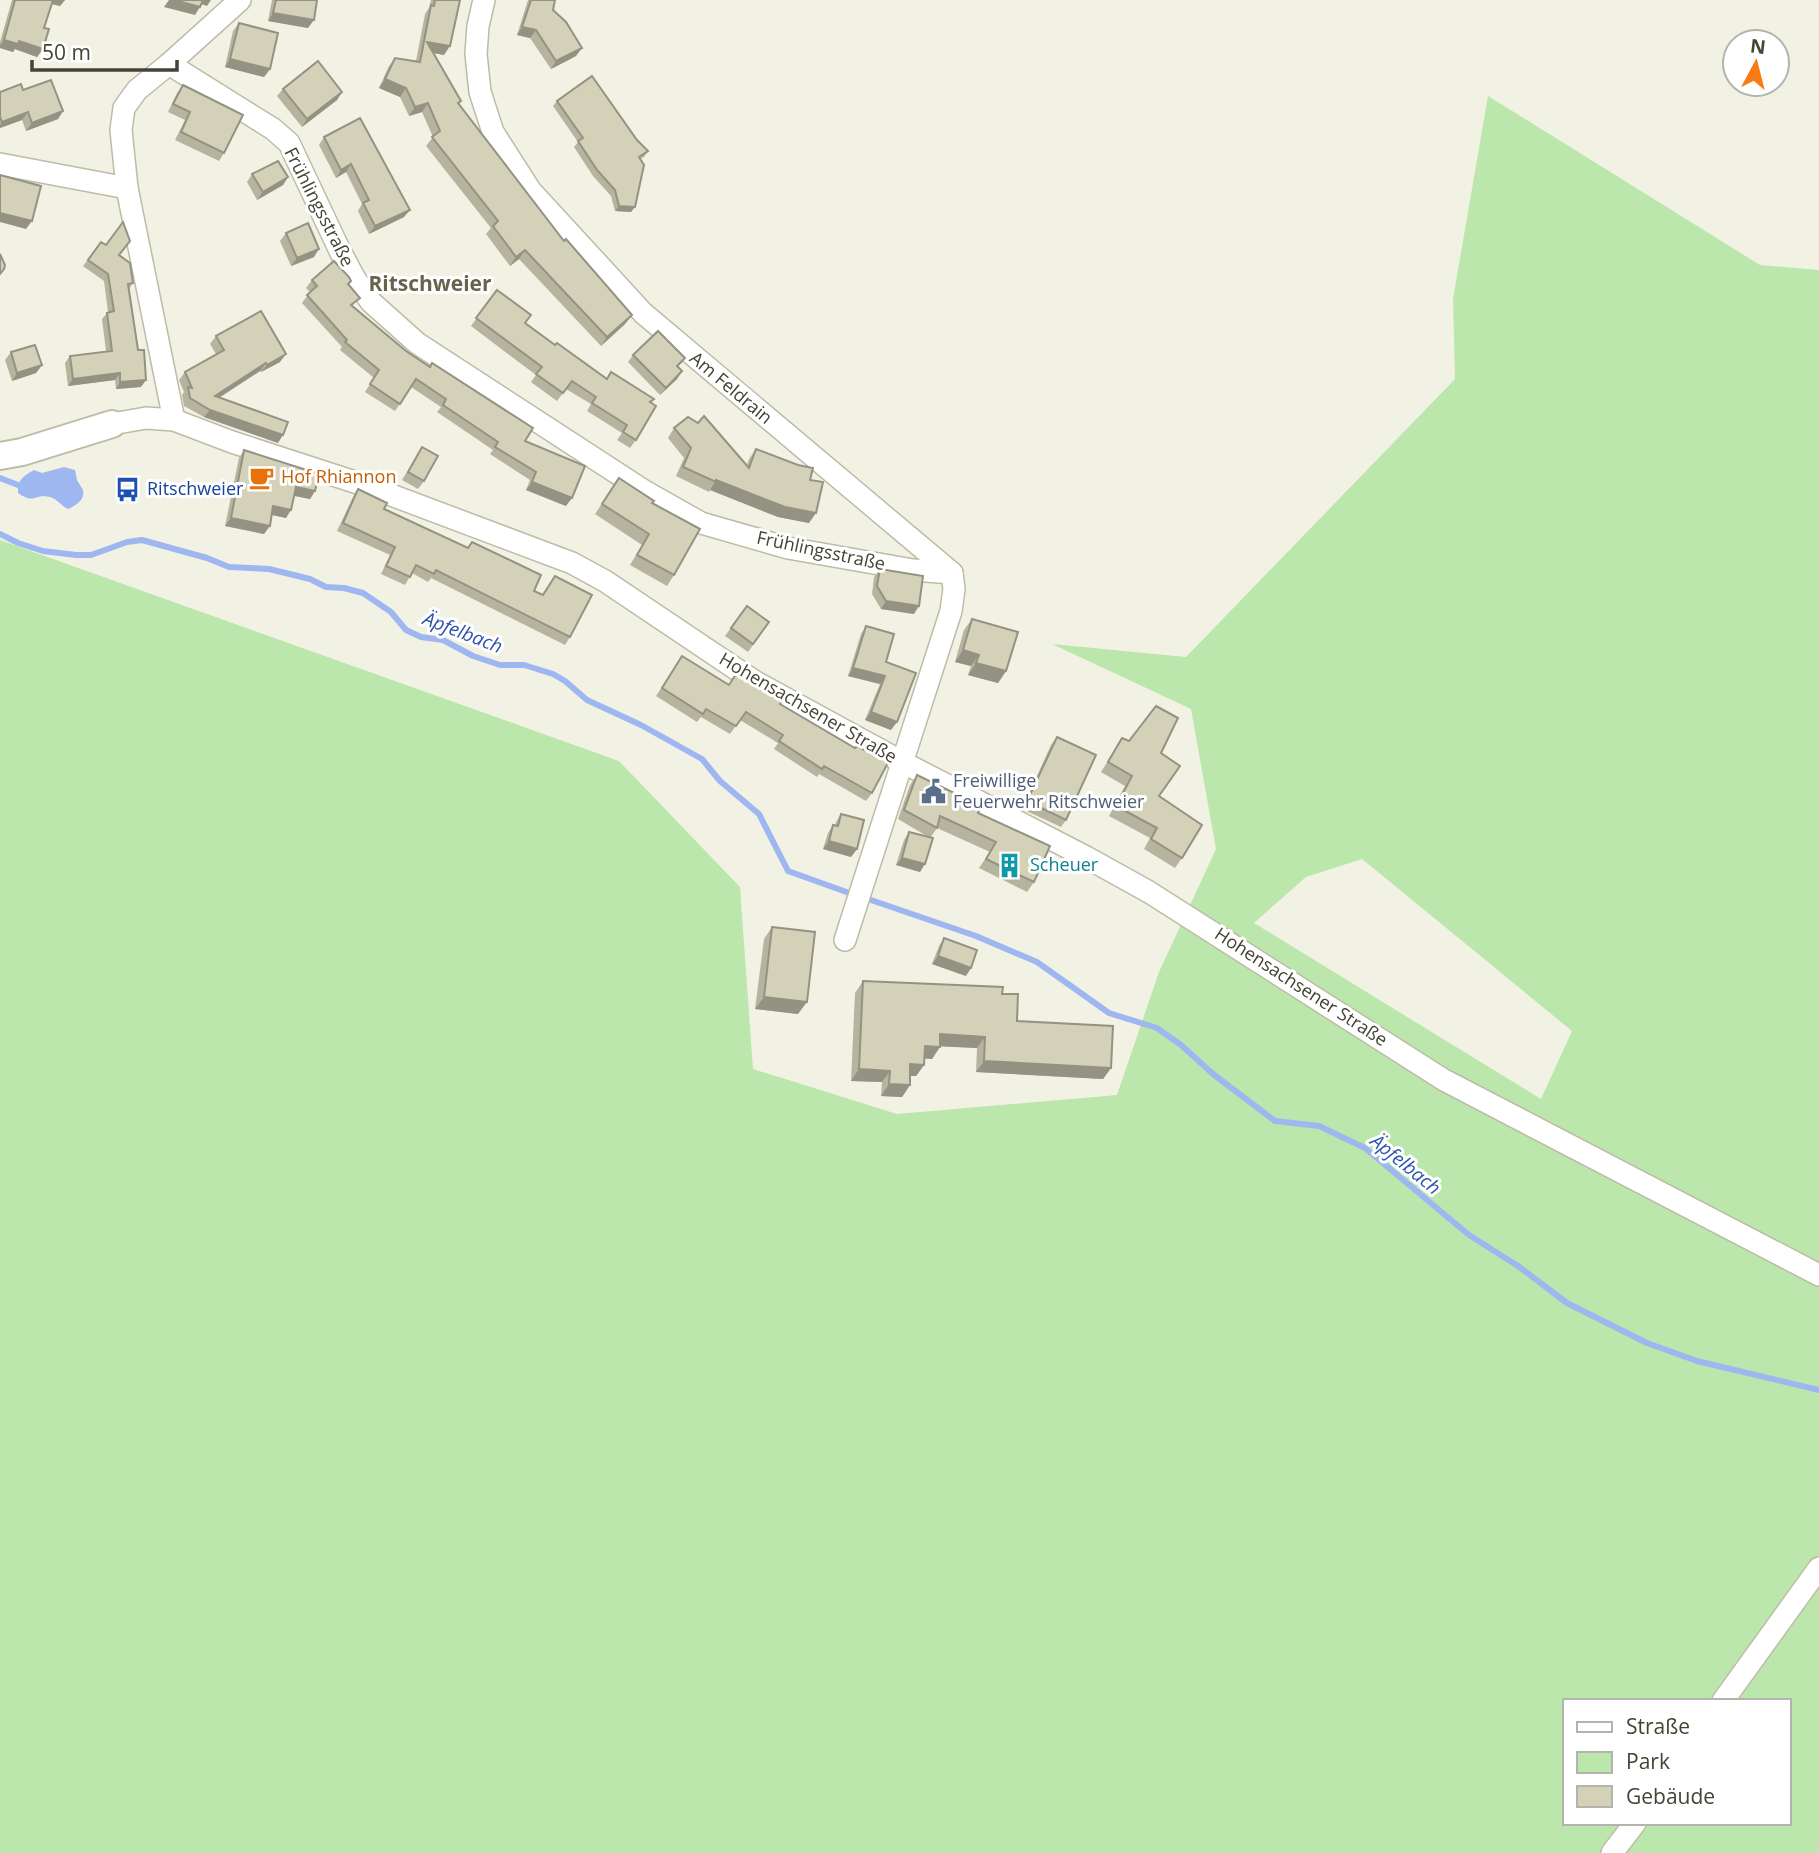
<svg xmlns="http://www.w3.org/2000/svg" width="1819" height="1853" viewBox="0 0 1819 1853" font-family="'Open Sans',sans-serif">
  <rect width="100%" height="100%" fill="#f2f2e4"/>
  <path fill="#bbe7ac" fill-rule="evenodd" d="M1488,96L1760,265L1819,270V1853H0V540L619,761L740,887L753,1069L897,1114L1117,1095L1159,972L1216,849L1191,709L1052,644L1186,657L1455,379L1453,299ZM1362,859L1572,1031L1541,1099L1254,923L1306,877ZM1565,1701H1789V1823H1565Z"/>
  <path fill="#9fb7f0" d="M64,467L75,470L77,480L83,490C85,500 77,505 68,509C62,506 57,499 50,497C34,493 35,505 18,493C17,480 23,476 34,470L42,473Z"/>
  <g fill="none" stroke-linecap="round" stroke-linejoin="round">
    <g stroke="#9fb7f0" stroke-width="6">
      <polyline points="0,478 18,485"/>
      <polyline points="0,534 18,543 43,551 76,555 91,555 127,542 142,540 207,558 229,567 269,569 310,579 326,587 344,588 363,593 391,612 406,630 421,637 443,640 473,656 500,665 524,665 553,674 565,681 587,700 641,725 702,759 720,781 759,814 788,871 852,894"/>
      <polyline points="868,899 976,936 1037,962 1109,1013 1157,1028 1181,1045 1213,1074 1275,1121 1319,1126 1365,1148 1469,1235 1518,1266 1567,1303 1647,1343 1697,1361 1819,1390"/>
    </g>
    <defs>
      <g id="minor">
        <polyline points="484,0 478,26 476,54 480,92 493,132 530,190 643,313 952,573 954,589 951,611 845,940"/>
        <polyline points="169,64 240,0"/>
        <polyline points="0,164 127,188"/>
        <polyline points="174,420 127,188 121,130 124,108 137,90 169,64 273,129 289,143 339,249 355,279 371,302 417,343 646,492 701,523 788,548 913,570 952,573"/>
        <polyline points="112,424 146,418 174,420 232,442 370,487 572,563 605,581 754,681 904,763 1086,857 1149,892 1444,1080 1819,1275"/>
        <polyline points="1723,1701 1819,1568"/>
        <polyline points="1612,1853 1635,1823"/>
      </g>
      <polyline id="tertiary" points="0,456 22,452 112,424"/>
    </defs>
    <use href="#minor" stroke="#bdbca7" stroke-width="24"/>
    <use href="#tertiary" stroke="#bdbca7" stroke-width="30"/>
    <use href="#minor" stroke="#fff" stroke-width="21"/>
    <use href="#tertiary" stroke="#fff" stroke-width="26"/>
  </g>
  <g fill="#b6b49f">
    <polygon points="12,0 65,0 60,6 51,4 44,28 43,49 37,57 15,49 13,52 0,48 0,42"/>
    <polygon points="272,0 317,0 308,28 268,21"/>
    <polygon points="431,0 460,0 444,55 434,53 461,101 459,104 564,241 632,315 625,324 601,346 519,259 510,266 486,234 491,228 426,146 433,137 422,112 409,116 400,97 379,88 389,66 395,58 416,61 425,14 429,8"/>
    <polygon points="528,0 555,0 553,10 576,56 551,69 530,38 517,35"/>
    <polygon points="239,23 270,69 264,77 225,67 233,31"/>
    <polygon points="183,85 224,153 219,161 175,140 185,120 168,112 177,93"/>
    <polygon points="283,89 342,92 337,100 302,127 277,96"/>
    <polygon points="23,90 63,111 58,119 26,131 22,120 0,128 0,92"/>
    <polygon points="557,101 637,140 648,151 644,157 640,159 631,212 615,211 611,196 593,176 574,147 578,142 553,106"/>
    <polygon points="324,137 404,217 369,234 358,211 362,204 346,172 336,178 319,145"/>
    <polygon points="252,174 288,177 283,185 257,200 247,182"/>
    <polygon points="286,233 314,257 291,266 280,241"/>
    <polygon points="101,242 120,255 133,283 129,289 141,387 116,389 115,380 68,386 65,363 70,356 106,351 102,319 107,313 108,312 104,281 83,266"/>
    <polygon points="312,280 351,281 348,285 353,307 406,351 525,441 566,506 526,490 530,480 490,454 493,450 437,412 441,407 411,387 395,411 365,392 374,378 340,350 342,347 302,303 310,292 306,288"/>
    <polygon points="497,290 525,324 555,345 607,378 654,399 651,403 636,440 630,448 617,440 622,433 587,411 591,404 566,389 557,401 531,382 536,375 471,326"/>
    <polygon points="216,336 280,362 261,372 260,371 219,398 278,443 204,417 184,406 182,395 184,392 179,380 185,372 216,354 210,344"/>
    <polygon points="11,352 42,365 36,373 12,381 5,360"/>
    <polygon points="633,355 685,358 678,367 682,371 677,379 660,395 628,362"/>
    <polygon points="674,428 747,465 749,459 756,449 810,480 809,523 778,517 710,490 709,492 676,476 684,458 668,438"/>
    <polygon points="422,447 424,481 418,489 402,480"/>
    <polygon points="244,450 315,491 310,499 294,496 286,518 272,515 264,534 225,526 239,458"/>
    <polygon points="619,478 652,503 674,575 667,586 630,565 642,545 595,514"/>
    <polygon points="358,489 384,509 467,548 472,542 534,591 570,637 565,645 431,578 428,582 412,573 405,585 381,574 390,555 337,531 353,497"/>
    <polygon points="880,569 914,614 881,609 872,594 874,577"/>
    <polygon points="747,606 769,622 748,652 725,636"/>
    <polygon points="972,619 1006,671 998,683 968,675 971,666 955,662 964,630"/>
    <polygon points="866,626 886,662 891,730 865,720 880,684 848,676 861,634"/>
    <polygon points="682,656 729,685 780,704 872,793 866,801 819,774 817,777 774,749 778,743 740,720 730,734 701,717 697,722 656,696"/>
    <polygon points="1057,737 1066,820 1061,827 1022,809 1051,745"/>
    <polygon points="1122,738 1161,753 1159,796 1182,858 1175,868 1144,849 1150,838 1109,816 1125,786 1101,772"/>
    <polygon points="917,775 978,813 1034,882 1027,892 979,868 990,852 937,828 930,838 920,872 896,865 904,840 909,832 930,838 898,819 910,785"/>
    <polygon points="841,814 857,849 851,857 823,849 828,833 833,825 835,826 836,822"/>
    <polygon points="772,927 798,1014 755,1009 764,939"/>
    <polygon points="944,938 966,976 932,964 939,946"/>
    <polygon points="863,981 1002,994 1017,1021 1111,1068 1103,1079 976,1072 977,1048 940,1046 932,1059 924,1058 924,1065 916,1076 910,1076 910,1085 902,1097 881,1096 882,1082 851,1081 855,993"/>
  </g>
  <g fill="#949282">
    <polygon points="51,0 65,0 60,6 49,3"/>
    <polygon points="169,0 174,0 200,7 195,15 164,7"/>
    <polygon points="201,0 211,0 207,6 198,3"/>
    <polygon points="273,13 314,20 308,28 268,21"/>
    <polygon points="522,27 536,30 530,38 517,35"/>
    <polygon points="4,40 19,41 43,49 37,57 15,49 13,52 0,48 0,45"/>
    <polygon points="427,42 450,46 444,55 422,51"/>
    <polygon points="582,48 576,56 551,69 556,61"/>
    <polygon points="230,59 270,69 264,77 225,67"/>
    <polygon points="385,79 406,88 400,97 379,88"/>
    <polygon points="342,92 337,100 302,127 307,119"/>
    <polygon points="428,103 422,112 409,116 415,107"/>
    <polygon points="63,111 58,119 26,131 32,123"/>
    <polygon points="28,112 22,120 0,128 0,125 2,122"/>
    <polygon points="351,164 346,172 336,178 341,170"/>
    <polygon points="288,177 283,185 257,200 263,192"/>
    <polygon points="619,206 635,207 631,212 615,211"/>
    <polygon points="410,210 404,217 369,234 375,226"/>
    <polygon points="0,213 32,221 26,229 0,222"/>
    <polygon points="319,249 314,257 291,266 297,258"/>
    <polygon points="525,250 519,259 510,266 516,257"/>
    <polygon points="632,315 625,324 601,346 607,337"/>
    <polygon points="286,354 280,362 261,372 267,365"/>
    <polygon points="266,363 260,371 209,404 215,396"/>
    <polygon points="42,365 36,373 12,381 17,373"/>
    <polygon points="682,371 677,379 660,395 666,388"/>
    <polygon points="120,373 115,380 68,386 73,379"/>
    <polygon points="146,380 141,387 116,389 120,382"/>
    <polygon points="210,410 283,435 278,443 204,417"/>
    <polygon points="716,480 816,513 809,523 778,517 710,490"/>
    <polygon points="532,482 572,498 566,506 526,490"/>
    <polygon points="296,487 315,491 310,499 291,495"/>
    <polygon points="273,506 291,510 286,518 268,514"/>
    <polygon points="231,518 270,526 264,534 225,526"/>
    <polygon points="886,601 919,606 914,614 881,609"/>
    <polygon points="963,650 979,655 971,666 955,662"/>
    <polygon points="976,663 1006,671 998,683 968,675"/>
    <polygon points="853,668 885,676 880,684 848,676"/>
    <polygon points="871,712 897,722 891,730 865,720"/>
    <polygon points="829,841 857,849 851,857 823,849"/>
    <polygon points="902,858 925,864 920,872 896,865"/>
    <polygon points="938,956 971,968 966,976 932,964"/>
    <polygon points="764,997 807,1002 798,1014 755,1009"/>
    <polygon points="940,1034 985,1037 977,1048 932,1046"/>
    <polygon points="925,1046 940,1047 932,1059 917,1058"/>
    <polygon points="984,1061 1111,1068 1103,1079 976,1072"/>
    <polygon points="910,1064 924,1065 916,1076 902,1076"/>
    <polygon points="859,1069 890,1071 882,1082 851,1081"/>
    <polygon points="889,1084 910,1085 902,1097 881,1096"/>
  </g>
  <g fill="#d4d1b9" stroke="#949282" stroke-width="2">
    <polygon points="15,0 53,0 44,28 49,29 43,49 19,41 18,44 4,40"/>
    <polygon points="174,0 203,0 200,7"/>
    <polygon points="276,0 317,0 314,20 273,13"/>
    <polygon points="435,0 460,0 450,46 427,42 461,101 458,103 564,241 566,239 632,315 607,337 525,250 516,257 493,226 498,221 432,137 440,131 428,103 415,107 406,88 385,79 395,58 420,62 431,5 434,6"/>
    <polygon points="531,0 555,0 553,10 566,22 582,48 556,61 536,30 522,27"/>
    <polygon points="239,23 278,33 270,69 230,59"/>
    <polygon points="318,61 342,92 307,119 283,89"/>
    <polygon points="592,76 637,140 648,151 639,157 644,165 635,207 619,206 615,190 597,170 578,141 583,138 557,101"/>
    <polygon points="51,80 63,111 32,123 28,112 2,122 0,117 0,92 21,84 23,90"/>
    <polygon points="183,85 243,115 224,153 181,132 190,112 173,104"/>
    <polygon points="360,118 410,210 375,226 363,203 369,200 351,164 341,170 324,137"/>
    <polygon points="278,161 288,177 263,192 252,174"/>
    <polygon points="0,175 41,186 32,221 0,213"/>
    <polygon points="123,222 130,241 119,255 130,263 133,283 128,284 138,350 144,350 146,380 120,382 120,373 73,379 70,356 112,351 107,313 114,311 108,274 88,260 101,242 106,245"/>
    <polygon points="308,223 319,249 297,258 286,233"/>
    <polygon points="0,254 5,265 4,269 0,274"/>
    <polygon points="334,261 349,277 351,281 348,284 360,298 351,305 406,351 430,367 432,363 533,428 525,441 585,466 572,498 532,482 536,472 495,447 498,442 443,405 446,399 416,379 400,404 370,384 379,370 345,342 347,340 307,295 317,286 312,280"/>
    <polygon points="497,290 531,315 525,323 555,345 557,343 607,379 611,372 654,399 650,402 656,406 636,440 623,432 627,425 592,403 596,397 572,381 563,393 536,374 542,367 476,318"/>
    <polygon points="261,311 286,354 267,365 266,363 215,396 288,422 283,435 210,410 190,398 188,387 192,388 185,372 224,350 216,336"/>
    <polygon points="658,331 685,358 677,366 682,371 666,388 633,355"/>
    <polygon points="35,345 42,365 17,373 11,352"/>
    <polygon points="704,416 749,468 756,449 798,465 813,468 810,480 823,482 816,513 785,507 716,480 716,482 683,467 691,448 674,428 688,417 698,423"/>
    <polygon points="422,447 438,456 424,481 408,472"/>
    <polygon points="244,450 319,474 315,491 296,487 291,510 273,506 270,526 231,518"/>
    <polygon points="619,478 654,501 652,503 700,529 674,575 637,555 649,534 602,504"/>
    <polygon points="358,489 387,503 384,509 468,548 472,542 541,575 534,591 543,595 555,576 592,595 570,637 436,570 434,574 416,565 410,577 386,566 395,547 343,523"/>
    <polygon points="880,569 923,576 919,606 886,601 877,586"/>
    <polygon points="747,606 769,622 753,644 731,628"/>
    <polygon points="972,619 1018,632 1006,671 976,663 979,655 963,650"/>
    <polygon points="866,626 894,634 886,662 916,673 897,722 871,712 885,676 853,668"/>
    <polygon points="682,656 729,685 736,674 782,701 780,704 855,748 857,746 873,755 875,751 890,759 872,793 824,766 822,769 779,741 783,735 746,712 736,726 706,709 703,714 662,688"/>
    <polygon points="1156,706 1178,718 1161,753 1180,766 1159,796 1202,825 1182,858 1151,839 1157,828 1116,806 1132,776 1108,762 1122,738 1129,741"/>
    <polygon points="1057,737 1096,755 1066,820 1027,801"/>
    <polygon points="917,775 981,806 978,813 1050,846 1034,882 986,859 996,842 940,816 937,828 904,810"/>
    <polygon points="841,814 864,820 857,849 829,841 833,825 838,826"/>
    <polygon points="909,832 933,838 925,864 902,858"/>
    <polygon points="772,927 815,932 807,1002 764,997"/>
    <polygon points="944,938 977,950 971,968 938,956"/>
    <polygon points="863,981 1003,987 1002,994 1018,994 1017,1021 1113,1026 1111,1068 984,1061 985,1037 940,1034 940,1047 925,1046 924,1065 910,1064 910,1085 889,1084 890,1071 859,1069"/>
  </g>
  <defs>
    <symbol id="cafe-bare" viewBox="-9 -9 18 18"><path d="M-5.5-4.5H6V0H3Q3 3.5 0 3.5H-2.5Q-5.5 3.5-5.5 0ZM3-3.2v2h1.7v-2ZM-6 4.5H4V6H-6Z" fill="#e8710a" stroke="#fff" stroke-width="2.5" paint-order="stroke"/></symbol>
    <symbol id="bus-bare" viewBox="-9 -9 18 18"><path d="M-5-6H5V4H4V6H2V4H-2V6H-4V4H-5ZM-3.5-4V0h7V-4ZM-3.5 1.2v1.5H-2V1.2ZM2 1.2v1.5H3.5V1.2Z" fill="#1a4fb4" stroke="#fff" stroke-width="2.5" paint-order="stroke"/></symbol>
    <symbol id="civic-bare" viewBox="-9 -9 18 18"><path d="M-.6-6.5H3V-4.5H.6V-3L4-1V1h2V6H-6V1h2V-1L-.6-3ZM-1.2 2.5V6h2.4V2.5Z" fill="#5c6f8a" stroke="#fff" stroke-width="2.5" paint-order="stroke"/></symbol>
    <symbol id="building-bare" viewBox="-9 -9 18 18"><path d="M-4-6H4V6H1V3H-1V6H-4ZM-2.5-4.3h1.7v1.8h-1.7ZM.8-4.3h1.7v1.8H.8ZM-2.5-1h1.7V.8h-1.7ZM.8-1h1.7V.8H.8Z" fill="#0f9aa8" stroke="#fff" stroke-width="2.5" paint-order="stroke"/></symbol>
  </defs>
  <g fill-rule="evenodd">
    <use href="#cafe-bare" x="244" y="460" width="35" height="35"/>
    <use href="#bus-bare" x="110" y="472" width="35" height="35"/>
    <use href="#civic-bare" x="916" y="774" width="35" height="35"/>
    <use href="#building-bare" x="992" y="848" width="35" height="35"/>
  </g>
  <g text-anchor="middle" stroke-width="6" stroke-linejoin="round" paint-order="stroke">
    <g font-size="18" fill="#444334" stroke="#fff">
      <text transform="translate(319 207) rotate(63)" y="6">Frühlingsstraße</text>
      <text transform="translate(731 388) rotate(40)" y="6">Am Feldrain</text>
      <text transform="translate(821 551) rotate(12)" y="6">Frühlingsstraße</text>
      <text transform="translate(808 708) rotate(30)" y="6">Hohensachsener Straße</text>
      <text transform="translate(1301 987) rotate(33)" y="6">Hohensachsener Straße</text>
    </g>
    <g font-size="18" fill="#c56008" stroke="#fff" text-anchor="start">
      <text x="281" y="483">Hof Rhiannon</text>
    </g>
    <g font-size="18" fill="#164399" stroke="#fff" text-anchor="start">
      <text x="147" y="495">Ritschweier</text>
    </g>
    <g font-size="18" fill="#4e5e75" stroke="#fff" text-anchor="start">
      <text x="953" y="787">Freiwillige<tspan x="953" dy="21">Feuerwehr Ritschweier</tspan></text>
    </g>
    <g font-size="18" fill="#0d838f" stroke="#fff" text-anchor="start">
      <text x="1030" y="871">Scheuer</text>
    </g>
    <g font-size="19" font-style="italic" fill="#2e52af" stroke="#fff">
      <text transform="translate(463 632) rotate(21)" y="7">Äpfelbach</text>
      <text transform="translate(1406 1164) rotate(39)" y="7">Äpfelbach</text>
    </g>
    <g font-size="21" font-weight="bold" fill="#67644b" stroke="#fff">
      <text x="430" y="291">Ritschweier</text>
    </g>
  </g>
  <rect x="1563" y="1699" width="228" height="126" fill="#ffffff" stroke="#b4b4ae" stroke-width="2"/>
  <rect x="1577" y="1722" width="35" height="10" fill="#ffffff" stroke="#b4b4ae" stroke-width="2"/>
  <text x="1626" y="1734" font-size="21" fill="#444334">Straße</text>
  <rect x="1577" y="1752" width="35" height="21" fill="#bbe7ac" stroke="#b4b4ae" stroke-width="2"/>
  <text x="1626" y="1769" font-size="21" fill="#444334">Park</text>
  <rect x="1577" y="1786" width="35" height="21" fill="#d4d1b9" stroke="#b4b4ae" stroke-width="2"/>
  <text x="1626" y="1804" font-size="21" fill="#444334">Gebäude</text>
  <g transform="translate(1756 63) rotate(7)"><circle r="33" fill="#ffffff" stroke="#b4b4ae" stroke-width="2"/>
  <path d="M0-5L12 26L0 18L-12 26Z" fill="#fa7b13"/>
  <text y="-10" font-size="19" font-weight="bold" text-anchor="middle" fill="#444334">N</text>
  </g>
  <path d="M32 60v10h145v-10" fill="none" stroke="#444334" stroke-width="3.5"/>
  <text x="42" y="60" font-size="21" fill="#444334" stroke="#ffffff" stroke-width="5" paint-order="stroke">50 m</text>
</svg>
